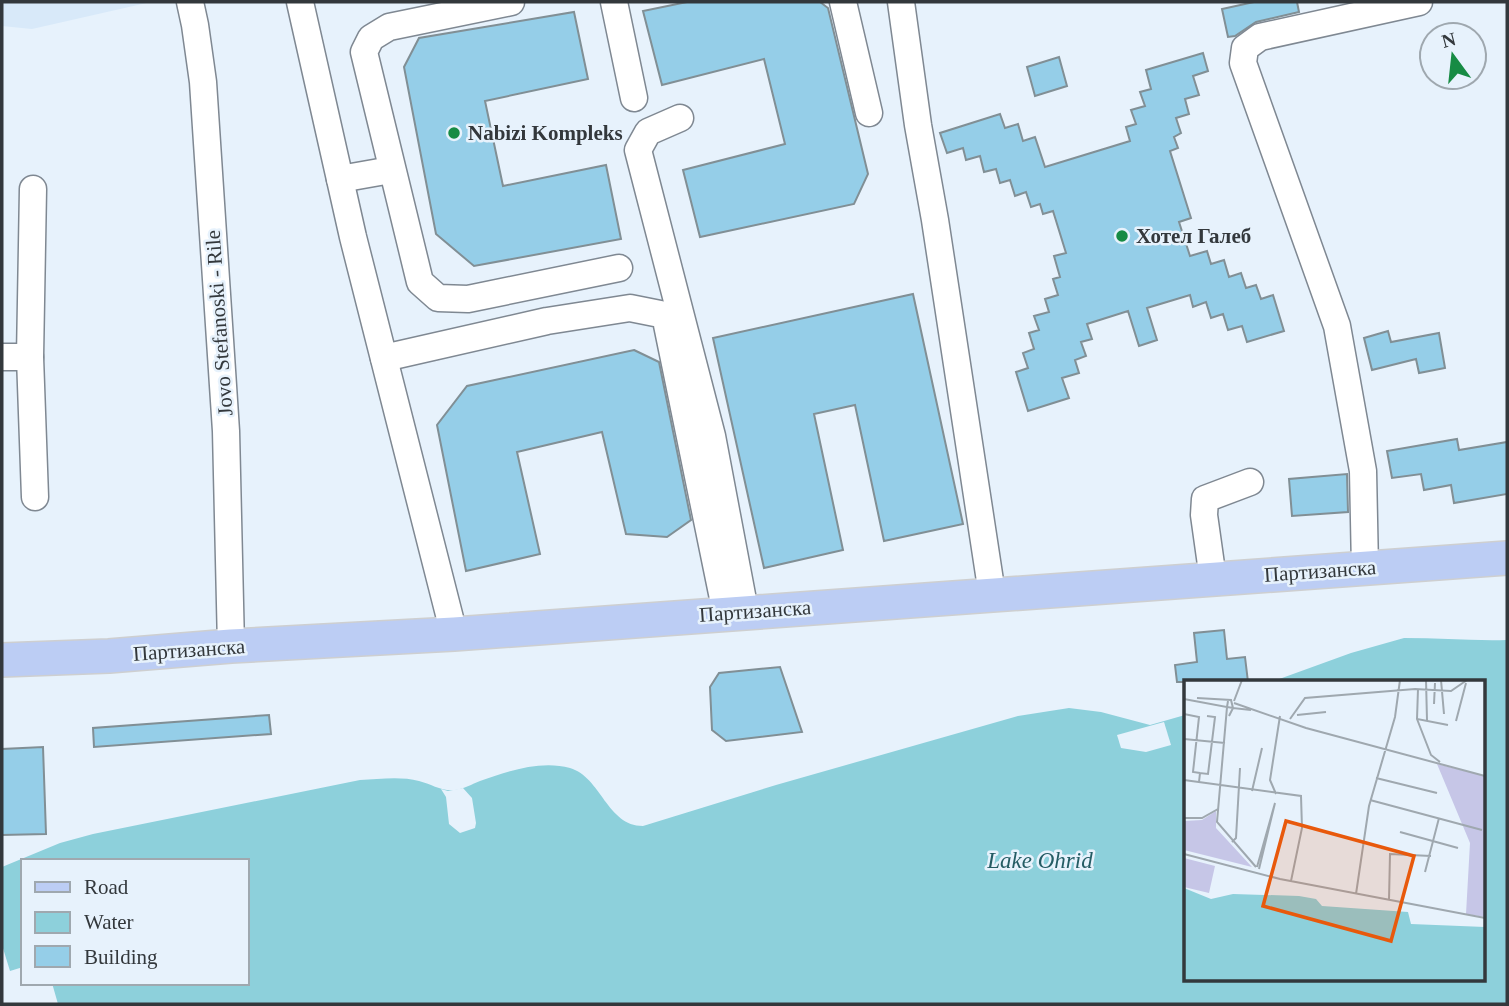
<svg xmlns="http://www.w3.org/2000/svg" width="1509" height="1006" viewBox="0 0 1509 1006" font-family="Georgia,serif">
  <rect width="100%" height="100%" fill="#e7f2fc"/>
  <polygon fill="#d8e9f9" points="2,2 151,2 32,29 2,26"/>
  <path fill="#8dd0db" fill-rule="evenodd" d="M1404,638C1439,638 1472,641 1507,640V1004H2V867L60,843L93,834L360,780C379,779 401,776 419,781C431,784 443,792 455,790C464,789 472,784 480,781C508,771 541,760 570,768C601,777 607,826 643,826L776,785L1018,716L1069,708L1101,712L1150,725L1185,715V980H1483V682H1271L1351,653ZM23,861H247V983H23Z"/>
  <g fill="#e7f2fc">
    <polygon points="1164,722 1171,745 1146,752 1121,748 1117,735"/>
    <polygon points="463,788 472,798 476,823 475,828 460,833 449,824 446,797 441,789 448,791"/>
    <polygon points="2,945 10,971 23,967 23,983 52,983 58,1004 2,1004"/>
  </g>
  <g fill="#95cee8" stroke="#818f95" stroke-width="2">
    <polygon points="687,2 820,2 828,8 868,174 854,204 700,237 683,170 785,144 764,59 662,85 643,11"/>
    <polygon points="1254,2 1297,2 1299,12 1256,22 1235,36 1228,37 1222,9"/>
    <polygon points="574,12 588,79 485,101 503,186 606,165 621,239 474,266 436,234 404,67 419,38"/>
    <polygon points="1203,53 1208,71 1193,76 1199,95 1185,99 1189,114 1176,118 1181,133 1174,137 1178,148 1170,151 1191,218 1179,222 1190,256 1207,251 1211,264 1224,260 1229,277 1241,273 1246,288 1256,285 1261,299 1273,295 1284,331 1247,342 1242,326 1228,330 1223,314 1211,318 1206,302 1193,307 1190,295 1147,308 1157,340 1139,346 1128,311 1087,324 1092,339 1081,342 1086,356 1075,360 1079,373 1062,378 1069,398 1028,411 1016,372 1028,368 1023,353 1034,349 1029,333 1039,330 1034,316 1049,312 1045,299 1058,295 1053,279 1060,277 1054,256 1066,253 1053,211 1043,214 1040,204 1031,207 1026,192 1015,196 1010,180 1000,183 996,169 984,172 980,156 966,160 963,148 947,153 940,133 1000,114 1005,128 1018,124 1023,141 1035,137 1045,167 1130,141 1126,127 1136,124 1131,110 1145,106 1140,92 1151,89 1146,70"/>
    <polygon points="1059,57 1067,86 1035,96 1027,67"/>
    <polygon points="913,294 963,524 884,541 855,405 814,414 843,550 764,568 713,338"/>
    <polygon points="1388,331 1391,342 1439,333 1445,368 1419,373 1416,359 1372,370 1364,338"/>
    <polygon points="634,350 659,362 691,520 667,537 626,534 602,432 517,452 540,554 466,571 437,425 467,386"/>
    <polygon points="1457,439 1459,450 1507,442 1507,494 1454,503 1451,485 1424,490 1421,474 1392,478 1387,451"/>
    <polygon points="1347,474 1348,512 1292,516 1289,479"/>
    <polygon points="1224,630 1227,659 1245,657 1248,682 1177,682 1175,665 1197,662 1194,633"/>
    <polygon points="780,667 802,732 726,741 712,730 710,687 719,673"/>
    <polygon points="269,715 271,734 94,747 93,728"/>
    <polygon points="43,747 46,834 2,835 2,749"/>
  </g>
  <g fill="none" stroke-linecap="round" stroke-linejoin="round">
    <defs>
      <g id="minor">
        <polyline points="190,2 195,25 203,82 226,431 231,646"/>
        <polyline points="300,2 353,237 454,634"/>
        <polyline points="511,2 389,27 371,38 364,52 420,282 438,298 468,299 619,268"/>
        <polyline points="614,2 634,98"/>
        <polyline points="843,2 869,113"/>
        <polyline points="901,2 918,125 935,220 992,594"/>
        <polyline points="680,118 648,132 638,150 712,436 745,611"/>
        <polyline points="340,179 391,170"/>
        <polyline points="33,189 30,357 35,497"/>
        <polyline points="2,357 30,357"/>
        <polyline points="384,358 547,321 630,308 665,315 726,613"/>
        <polyline points="1365,568 1363,471 1337,326 1243,63 1245,48 1260,37 1419,2"/>
        <polyline points="1213,579 1204,515 1205,499 1250,482"/>
      </g>
      <polyline id="major" points="2,660 109,656 231,646 454,634 1507,558"/>
    </defs>
    <use href="#minor" stroke="#7f8892" stroke-width="29"/>
    <use href="#major" stroke="#cecfd0" stroke-width="36"/>
    <use href="#minor" stroke="#fff" stroke-width="26"/>
    <use href="#major" stroke="#bccdf4" stroke-width="33"/>
  </g>
  <g fill="#178b44" stroke="#e7f2fc" stroke-width="2.5">
    <circle cx="454" cy="133" r="7"/>
    <circle cx="1122" cy="236" r="7"/>
  </g>
  <g text-anchor="middle" stroke-width="5" stroke-linejoin="round" paint-order="stroke">
    <g font-size="21" font-weight="bold" fill="#33383c" stroke="#e7f2fc" text-anchor="start">
      <text x="468" y="140">Nabizi Kompleks</text>
      <text x="1136" y="243">Хотел Галеб</text>
    </g>
    <g font-size="21" fill="#33383c" stroke="#e7f2fc">
      <text transform="translate(219 323) rotate(-94)" y="7">Jovo Stefanoski - Rile</text>
      <text transform="translate(1320 571) rotate(-4)" y="7">Партизанска</text>
      <text transform="translate(755 611) rotate(-4)" y="7">Партизанска</text>
      <text transform="translate(189 650) rotate(-4)" y="7">Партизанска</text>
    </g>
    <g font-size="23" font-style="italic" fill="#245c64" stroke="#e7f2fc">
      <text x="1040" y="868">Lake Ohrid</text>
    </g>
  </g>
  <g transform="translate(1184 680)">
    <rect width="301" height="301" fill="#e7f2fc"/>
    <path d="M253,84L301,96V237L282,234L286,163ZM32,131V148L68,187L0,170V141L18,140ZM0,178L31,186L25,213L0,207Z" fill="#c6c6e7"/>
    <path d="M0,208L27,219L49,214L115,216L132,219L138,226L224,232L227,244L301,247V301H0Z" fill="#8dd0db"/>
    <path fill="none" stroke="#9fa8af" stroke-width="2" d="M242,0L243,40M257,0L260,34M234,9L233,39L264,45M13,18L47,20L49,28L43,27L44,21M0,19L43,27L33,142L72,187M50,21L58,0M50,23L122,48L301,96M250,24L251,3M0,34L15,37L9,92L16,93M113,35L142,32M45,36L49,28L67,30M106,39L121,18L231,9L267,11L283,0M233,39L247,75L256,82M272,41L282,3M0,59L41,63M192,98L253,113M0,100L117,116L118,148L107,201M15,102L16,93L24,94L31,37L23,36M68,111L78,68M92,114L86,100L96,36M186,120L298,150M0,138H18L34,129M216,152L274,168M48,162L52,158L56,88M0,174L96,199L301,238M73,187L91,123L75,189M241,192L255,138M172,214L185,126L211,37L216,0M205,220L206,174L247,176"/>
    <path fill="#e8590c" fill-opacity="0.15" stroke="#e8590c" stroke-width="3.5" d="M102,141L230,176L207,261L79,226Z"/>
    <rect width="301" height="301" fill="none" stroke="#33383c" stroke-width="3.5"/>
  </g>
  <rect width="1509" height="1006" fill="none" stroke="#33383c" stroke-width="7"/>
  <rect x="21" y="859" width="228" height="126" fill="#e7f2fc" stroke="#9fa8af" stroke-width="2"/>
  <rect x="35" y="882" width="35" height="10" fill="#bccdf4" stroke="#9fa8af" stroke-width="2"/>
  <text x="84" y="894" font-size="21" fill="#33383c">Road</text>
  <rect x="35" y="912" width="35" height="21" fill="#8dd0db" stroke="#9fa8af" stroke-width="2"/>
  <text x="84" y="929" font-size="21" fill="#33383c">Water</text>
  <rect x="35" y="946" width="35" height="21" fill="#95cee8" stroke="#9fa8af" stroke-width="2"/>
  <text x="84" y="964" font-size="21" fill="#33383c">Building</text>
  <g transform="translate(1453 56) rotate(345)"><circle r="33" fill="#e7f2fc" stroke="#9fa8af" stroke-width="2"/>
  <path d="M0-5L12 26L0 18L-12 26Z" fill="#178b44"/>
  <text y="-10" font-size="19" font-weight="bold" text-anchor="middle" fill="#33383c">N</text>
  </g>
</svg>
